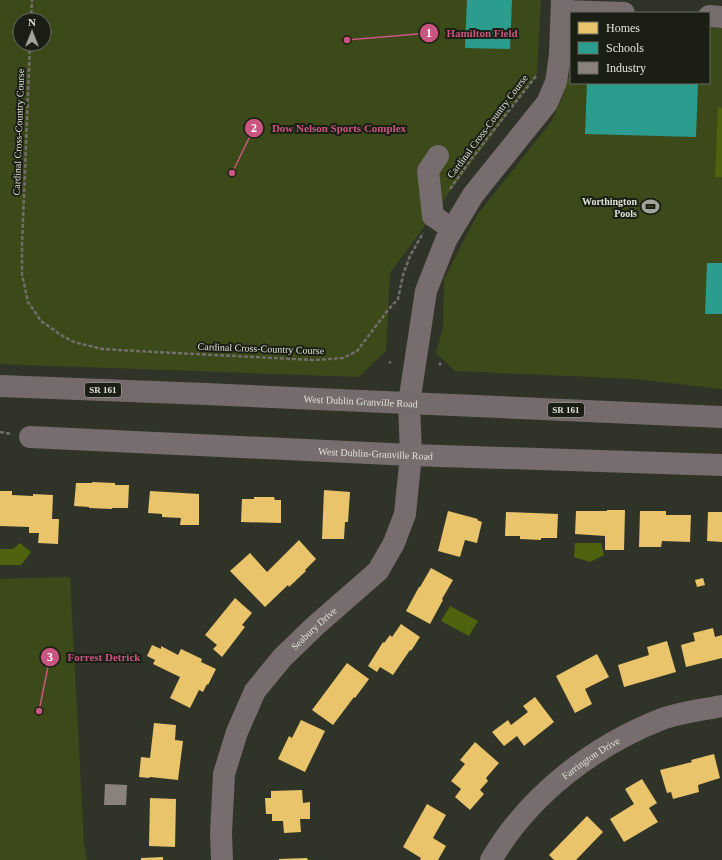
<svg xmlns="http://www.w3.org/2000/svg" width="722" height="860" viewBox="0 0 722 860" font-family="Georgia,serif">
  <rect width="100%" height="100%" fill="#303328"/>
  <g fill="#3c4919" fill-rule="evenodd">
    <path d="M0,0H541L537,74L390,273L386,351L359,377L0,364ZM20,20H44V44H20Z"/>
    <polygon points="709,28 722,28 722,389 636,379 455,371 436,353 443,328 444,279 477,215 551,122 564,93 571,69 571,83 709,83"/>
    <polygon points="70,577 84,842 87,860 0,860 0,579"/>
  </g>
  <g fill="#4f620e">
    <polygon points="718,107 722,108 722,177 715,177"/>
    <polygon points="20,543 31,552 21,565 0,565 0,549 13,549"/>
    <polygon points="575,543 601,543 604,555 590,562 574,557"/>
    <polygon points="450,606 478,621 469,636 441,621"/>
  </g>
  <g fill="#e9c46a">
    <polygon points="92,482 115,483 115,485 129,485 128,508 112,508 112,509 89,508 89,507 74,506 76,483 92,483"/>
    <polygon points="324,490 350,492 348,522 345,522 344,539 322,539"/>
    <polygon points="0,491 12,491 12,495 33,496 33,494 53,495 52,519 59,519 58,544 38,543 39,533 29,533 29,527 0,526"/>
    <polygon points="150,491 199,494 199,525 180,525 181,518 162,517 162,514 148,513"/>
    <polygon points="254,497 274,497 275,500 281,500 281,523 241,522 242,499 254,499"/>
    <polygon points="607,510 625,510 624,550 605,550 605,536 575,534 576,511 607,511"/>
    <polygon points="448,511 478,519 477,520 482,522 477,543 465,540 460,557 438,551"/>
    <polygon points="640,511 666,511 666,515 691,515 690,542 662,541 661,547 639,547"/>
    <polygon points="506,512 558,514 557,538 541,538 541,540 520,539 520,536 505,536"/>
    <polygon points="708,512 722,512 722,542 707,541"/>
    <polygon points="299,540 316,559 305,570 306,571 289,587 288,585 265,607 230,571 250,553 267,572"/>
    <polygon points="431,568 453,580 442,599 443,600 430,624 406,611 419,587 420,587"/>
    <polygon points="703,578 705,585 697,587 695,580"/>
    <polygon points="235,598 252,613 242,625 245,627 222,657 213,649 217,645 205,635"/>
    <polygon points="401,624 420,637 411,651 410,650 393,675 380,667 377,672 368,666 383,642 384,643 390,635 392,637"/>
    <polygon points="713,628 715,637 722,635 722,658 686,667 681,645 695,641 693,633"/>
    <polygon points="667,641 676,672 624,687 618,665 649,655 647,647"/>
    <polygon points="152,645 161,649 161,646 178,655 181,649 202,659 201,662 216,669 208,685 207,684 203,692 199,690 190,708 170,698 180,677 153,664 155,660 147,656"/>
    <polygon points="597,654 609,677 585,689 592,704 575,713 556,676"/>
    <polygon points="347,663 369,679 355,698 354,697 333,725 312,710"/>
    <polygon points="535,697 554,722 524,746 517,736 504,746 492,732 508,720 511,725 528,712 523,706"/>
    <polygon points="301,720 325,731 305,772 278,759 289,736 292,738"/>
    <polygon points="154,723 176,725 175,740 183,741 178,780 150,777 149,778 139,777 141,757 150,758"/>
    <polygon points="475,742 499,763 486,778 488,781 480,790 484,794 470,810 455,797 461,789 451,781 465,764 460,760"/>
    <polygon points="714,754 720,778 698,785 699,792 673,799 671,792 667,793 660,770 692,762 691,760"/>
    <polygon points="642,779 657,803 649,808 658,822 624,842 610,819 634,804 625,789"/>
    <polygon points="302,790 303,803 310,802 310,819 300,819 301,832 284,833 283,821 272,821 272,814 266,814 265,798 271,798 271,791"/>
    <polygon points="150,798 176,799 175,847 149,846"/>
    <polygon points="427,804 446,815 433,838 446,846 438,860 421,860 420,859 421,858 403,847"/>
    <polygon points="587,816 603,832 576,860 554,860 549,855"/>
    <polygon points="163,857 163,860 141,860 141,858"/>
    <polygon points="307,858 308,860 279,860 279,859"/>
  </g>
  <g fill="#2a9d8f">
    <polygon points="467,0 512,0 510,49 465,48"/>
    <polygon points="587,83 698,83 696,137 585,134"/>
    <polygon points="707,263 722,263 722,314 705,314"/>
  </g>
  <polygon fill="#8a817c" points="105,784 127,785 126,805 104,805"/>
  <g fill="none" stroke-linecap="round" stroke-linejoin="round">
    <g stroke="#736e6c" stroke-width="2.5" stroke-dasharray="4 2" stroke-linecap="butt">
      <polyline points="31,20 32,0"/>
      <polyline points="30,44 22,245 22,274 28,302 41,321 61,335 74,342 102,349 155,352 314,360 343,358 357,351 388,310 398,299 403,275 410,256 423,233"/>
      <polyline points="450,189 472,158 536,76"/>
      <polyline points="389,362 391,363"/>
      <polyline points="439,365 441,363"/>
      <polyline points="0,432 12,434"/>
    </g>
    <g stroke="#776c6e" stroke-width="22">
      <polyline points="562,11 624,13"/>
      <polyline points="709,16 722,17"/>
      <polyline points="438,156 428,171 433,216 452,229"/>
      <path id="s1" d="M30,437L411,455L722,465"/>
      <path id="s2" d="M222,860L221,833L224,774L237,732L255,691L282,658L315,626L378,571L394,543L405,514L411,455L409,403L426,291L446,240L473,195L547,103L556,82L560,55L562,0"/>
      <path id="s3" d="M491,860C529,795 593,746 662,719C681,712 702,710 722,706"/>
    </g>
    <path stroke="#766b6c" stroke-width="22" id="s4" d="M0,386L206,394L722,417"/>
  </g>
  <defs>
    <symbol id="stadium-bare" viewBox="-9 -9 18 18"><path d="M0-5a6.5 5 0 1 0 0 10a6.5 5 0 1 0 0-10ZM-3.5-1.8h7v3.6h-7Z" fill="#a1a599" stroke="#1b1e14" stroke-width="2.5" paint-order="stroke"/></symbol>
  </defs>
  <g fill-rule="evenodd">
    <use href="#stadium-bare" x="638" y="194" width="25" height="25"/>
  </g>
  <g text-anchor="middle" stroke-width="4" stroke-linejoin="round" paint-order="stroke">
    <g fill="#1b1e14" stroke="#a4a89c" stroke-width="1">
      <rect x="85" y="383" width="36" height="14" rx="3"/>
      <rect x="548" y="403" width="36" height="14" rx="3"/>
    </g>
    <g font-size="9" font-weight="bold" fill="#dee3d6">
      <text x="103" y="393">SR 161</text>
      <text x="566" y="413">SR 161</text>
    </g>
    <g font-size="10" fill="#dee3d6" stroke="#1b1e14">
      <text transform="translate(487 126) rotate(-53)" y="4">Cardinal Cross-Country Course</text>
      <text transform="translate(18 132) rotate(-88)" y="4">Cardinal Cross-Country Course</text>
      <text transform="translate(261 348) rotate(2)" y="4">Cardinal Cross-Country Course</text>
      <text dy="4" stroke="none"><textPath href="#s4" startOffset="361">West Dublin Granville Road</textPath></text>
      <text dy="4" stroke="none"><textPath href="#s1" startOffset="346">West Dublin-Granville Road</textPath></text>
      <text dy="4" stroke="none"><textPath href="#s2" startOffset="261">Seabury Drive</textPath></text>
      <text dy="4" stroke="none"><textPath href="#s3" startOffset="144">Farrington Drive</textPath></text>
    </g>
    <g font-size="10" font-weight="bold" fill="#dee3d6" stroke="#1b1e14" text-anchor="end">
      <text x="637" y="205">Worthington<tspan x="637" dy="12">Pools</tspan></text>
    </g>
  </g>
  <path fill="none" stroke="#ca5580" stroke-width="1.5" d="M347 40L429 33M232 173L254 128M39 711L50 657"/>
  <g fill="#ca5580" stroke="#1b1e14" stroke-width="1.5">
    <circle cx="347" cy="40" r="4"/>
    <circle cx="232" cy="173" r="4"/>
    <circle cx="39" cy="711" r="4"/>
    <circle cx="429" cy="33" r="10"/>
    <circle cx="254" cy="128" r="10"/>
    <circle cx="50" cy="657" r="10"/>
  </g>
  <g font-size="12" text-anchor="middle" font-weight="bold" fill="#fff">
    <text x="429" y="37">1</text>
    <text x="254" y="132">2</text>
    <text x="50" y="661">3</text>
  </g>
  <g font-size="11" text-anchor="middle" font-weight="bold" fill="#ca5580" stroke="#1b1e14" stroke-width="4" stroke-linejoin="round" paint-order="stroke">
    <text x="482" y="37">Hamilton Field</text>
    <text x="339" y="132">Dow Nelson Sports Complex</text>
    <text x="104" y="661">Forrest Detrick</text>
  </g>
  <rect x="570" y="12" width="140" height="72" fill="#1b1e14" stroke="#696d62"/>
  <rect x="578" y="22" width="20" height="12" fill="#e9c46a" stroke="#696d62"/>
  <text x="606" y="32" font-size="12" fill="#dee3d6">Homes</text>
  <rect x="578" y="42" width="20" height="12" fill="#2a9d8f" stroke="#696d62"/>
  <text x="606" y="52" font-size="12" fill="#dee3d6">Schools</text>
  <rect x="578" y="62" width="20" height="12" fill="#8a817c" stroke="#696d62"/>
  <text x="606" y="72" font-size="12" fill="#dee3d6">Industry</text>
  <g transform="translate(32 32)"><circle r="19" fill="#1b1e14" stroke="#696d62"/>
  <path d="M0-3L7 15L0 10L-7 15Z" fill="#a1a599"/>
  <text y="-6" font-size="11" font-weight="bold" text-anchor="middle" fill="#dee3d6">N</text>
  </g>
</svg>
